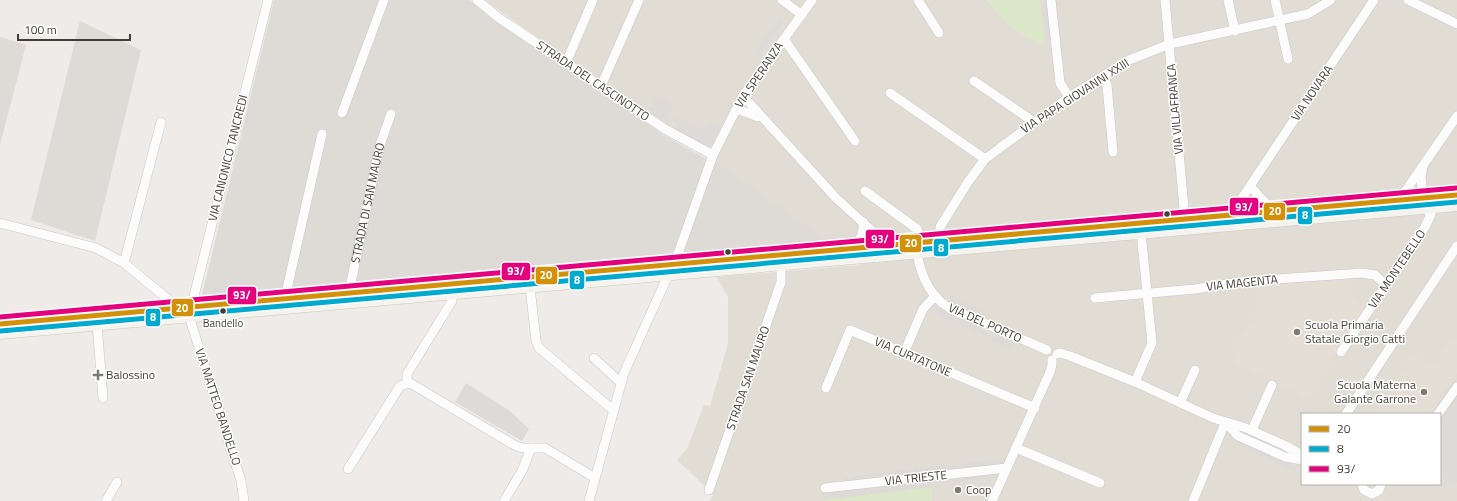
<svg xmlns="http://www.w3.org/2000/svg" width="1457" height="501" viewBox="0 0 1457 501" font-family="'Titillium Web',sans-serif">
  <rect width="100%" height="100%" fill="#eeebe8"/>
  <path fill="#e1ddd5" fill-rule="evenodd" d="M486,0H1457V501H710L713,494L677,460L687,449L704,405L710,406L728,344V297L717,277L860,265L713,159L497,9ZM1302,414H1440V484H1302Z"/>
  <g fill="#dedad6">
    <polygon points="274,0 470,0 662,134 710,161 673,253 202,295"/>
    <polygon points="80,21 141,50 95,241 31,220"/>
    <polygon points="0,37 26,45 0,145"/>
    <polygon points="713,159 828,241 681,253"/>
  </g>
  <g fill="#e4ded4">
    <polygon points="1345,279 1351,295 1365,307 1308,397 1236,364 1232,349 1257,314 1265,285"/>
    <polygon points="1452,338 1457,341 1457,373 1426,414 1373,414 1413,356 1434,365"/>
  </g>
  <g fill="#dce6c9">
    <polygon points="984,0 1040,0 1045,46 1019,33 1006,23 987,1"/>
    <polygon points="931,487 932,501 822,501 822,500"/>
  </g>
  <g fill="#dddad8">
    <polygon points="1043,0 1048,0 1053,43 1047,40"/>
    <polygon points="780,16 785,20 759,57 754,53"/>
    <polygon points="655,95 674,104 667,123 648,111"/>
    <polygon points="675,116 704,131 709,121 720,127 711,144 705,146 676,132 678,124 673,121"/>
    <polygon points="950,295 983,311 985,316 952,303"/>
    <polygon points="937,309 955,316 952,322 935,315"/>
    <polygon points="960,319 988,331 985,336 958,325"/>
    <polygon points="994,335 1014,343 1012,350 991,341"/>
    <polygon points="466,383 510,411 529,429 522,441 455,402"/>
    <polygon points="1457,392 1457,480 1454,485 1447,481 1445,474 1440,471 1440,416"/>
    <polygon points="1233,437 1292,464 1296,470 1293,471 1236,444"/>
    <polygon points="1004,459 1004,465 844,483 844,477"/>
    <polygon points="989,473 990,478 947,483 946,478"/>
    <polygon points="930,481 931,487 822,500 821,494"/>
  </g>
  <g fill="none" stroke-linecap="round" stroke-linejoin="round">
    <defs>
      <g id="minor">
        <polyline points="477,0 499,18 665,129 713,155"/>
        <polyline points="782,0 802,15"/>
        <polyline points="918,0 939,33"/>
        <polyline points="1051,0 1060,83 1069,97"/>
        <polyline points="1165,0 1185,219"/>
        <polyline points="1228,0 1235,31"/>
        <polyline points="1275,0 1288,59"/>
        <polyline points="1408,0 1457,24"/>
        <polyline points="784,39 855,141"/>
        <polyline points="566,63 593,0"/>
        <polyline points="1103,76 1107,85 1113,152"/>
        <polyline points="974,81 1034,122"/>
        <polyline points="601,86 639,0"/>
        <polyline points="890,93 985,159"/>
        <polyline points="743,96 836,198 871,230 887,249"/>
        <polyline points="735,111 740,110 758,117"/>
        <polyline points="342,113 384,0"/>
        <polyline points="1250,186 1273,211"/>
        <polyline points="865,191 917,229 921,241"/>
        <polyline points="1400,199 1457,116"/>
        <polyline points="1235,214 1236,207 1374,0"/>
        <polyline points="0,223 96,248 124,263 181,310"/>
        <polyline points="939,240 940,227 968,182 985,159 1069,97 1129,60 1170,44 1308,14 1331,0"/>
        <path d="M852,247C861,239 864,235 863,222"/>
        <path d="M916,247C919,270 928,295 949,308L1047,350"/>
        <polyline points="124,263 161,122"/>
        <polyline points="530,287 536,341 539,348 613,410"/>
        <path id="s1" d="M349,292L380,145L391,114"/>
        <polyline points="285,298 322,134"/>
        <polyline points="1095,298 1195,289 1247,281 1362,273 1375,275 1386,285"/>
        <polyline points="190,312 268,0"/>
        <polyline points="189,316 241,481 244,501"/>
        <polyline points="97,324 103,398"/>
        <polyline points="1341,352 1425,227 1431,214 1424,207 1421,177 1423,166"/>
        <polyline points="904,353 923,309 935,296"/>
        <polyline points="1057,354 1060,353 1070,356 1135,382 1213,418 1246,428 1284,445 1302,455"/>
        <polyline points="594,358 621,383"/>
        <polyline points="1135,382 1152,343 1141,232"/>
        <polyline points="407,383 407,374 452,301 453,288"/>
        <polyline points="826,388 850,330 1035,408"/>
        <polyline points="1180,403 1195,370"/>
        <polyline points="1346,414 1457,246"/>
        <polyline points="1438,414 1457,387"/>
        <polyline points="1227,424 1238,436 1285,457 1302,460"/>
        <polyline points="1252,430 1272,385"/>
        <polyline points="1016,448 1100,483"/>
        <polyline points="348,469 400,386 410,383 516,446 523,448 545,448 595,478"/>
        <polyline points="1362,484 1364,490 1372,494 1379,490 1381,484"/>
        <polyline points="825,488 1007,468"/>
        <polyline points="709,490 781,282 781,264"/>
        <polyline points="106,501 117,482"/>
        <polyline points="504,501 522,471 531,448"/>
        <polyline points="589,501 624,373 679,251 713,155 743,96 812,0"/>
        <polyline points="992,501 1050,372 1052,365 1052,360"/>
        <polyline points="1193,501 1225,423"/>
      </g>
      <g id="secondary">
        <polyline points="0,324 1457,195"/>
        <polyline points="0,333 1457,205"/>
      </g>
    </defs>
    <use href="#minor" stroke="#cac7c4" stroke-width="10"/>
    <use href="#secondary" stroke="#ccc8bf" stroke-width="13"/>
    <use href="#minor" stroke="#fcfcfc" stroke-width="9"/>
    <use href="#secondary" stroke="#f5f3ee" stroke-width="12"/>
    <defs>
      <polyline id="bus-1" points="0,324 1457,195"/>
      <polyline id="bus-2" points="1,331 1457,202"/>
      <polyline id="bus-3" points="0,317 1456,188"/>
    </defs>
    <use href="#bus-1" stroke="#fff" stroke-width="8"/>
    <use href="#bus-2" stroke="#fff" stroke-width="8"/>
    <use href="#bus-3" stroke="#fff" stroke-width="8"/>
    <use href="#bus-1" stroke="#d3910b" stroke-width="5"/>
    <use href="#bus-2" stroke="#00a9ce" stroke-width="5"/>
    <use href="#bus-3" stroke="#e5007d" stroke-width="5"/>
  </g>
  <g fill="#423d35" stroke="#fff" stroke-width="1.5">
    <circle cx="1167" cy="214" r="3.5"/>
    <circle cx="728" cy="252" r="3.5"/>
    <circle cx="223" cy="311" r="3.5"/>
  </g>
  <g fill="#7e7a74" stroke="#fff" stroke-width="1.5">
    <circle cx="1297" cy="332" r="4"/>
    <path d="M96 369h4v4h4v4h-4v4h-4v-4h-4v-4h4z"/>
    <circle cx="1424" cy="392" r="4"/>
    <circle cx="958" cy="490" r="4"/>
  </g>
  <g text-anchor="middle" stroke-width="3" stroke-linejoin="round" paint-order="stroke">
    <g font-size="11" fill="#423d35" stroke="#fff">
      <text x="223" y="327">Bandello</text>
    </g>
    <g font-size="12" fill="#423d35" stroke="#fff">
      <text transform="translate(759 75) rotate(-56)" y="4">VIA SPERANZA</text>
      <text transform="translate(593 81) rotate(34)" y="4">STRADA DEL CASCINOTTO</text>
      <text transform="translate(1312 93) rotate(-56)" y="4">VIA NOVARA</text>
      <text transform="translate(1075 96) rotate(-33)" y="4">VIA PAPA GIOVANNI XXIII</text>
      <text transform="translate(1175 109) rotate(-95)" y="4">VIA VILLAFRANCA</text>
      <text transform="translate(228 158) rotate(-76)" y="4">VIA CANONICO TANCREDI</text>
      <text dy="4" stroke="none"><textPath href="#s1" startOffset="91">STRADA DI SAN MAURO</textPath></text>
      <text transform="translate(1397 269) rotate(-56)" y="4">VIA MONTEBELLO</text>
      <text transform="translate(1242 283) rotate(-6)" y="4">VIA MAGENTA</text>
      <text transform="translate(985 323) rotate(24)" y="4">VIA DEL PORTO</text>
      <text transform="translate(913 357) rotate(23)" y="4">VIA CURTATONE</text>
      <text transform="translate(748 378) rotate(-71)" y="4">STRADA SAN MAURO</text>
      <text transform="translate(218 407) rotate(72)" y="4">VIA MATTEO BANDELLO</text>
      <text transform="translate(916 478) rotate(-6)" y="4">VIA TRIESTE</text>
    </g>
    <g font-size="12" fill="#423d35" stroke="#fff" text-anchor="start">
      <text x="1305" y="329">Scuola Primaria<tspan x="1305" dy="14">Statale Giorgio Catti</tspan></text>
      <text x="106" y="379">Balossino</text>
      <text x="1416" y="389" text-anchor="end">Scuola Materna<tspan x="1416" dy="14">Galante Garrone</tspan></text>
      <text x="966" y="494">Coop</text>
    </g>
  </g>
  <g stroke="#fff" stroke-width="1.5">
    <rect x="1229" y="197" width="30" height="19" rx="4" fill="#e5007d"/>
    <rect x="1263" y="202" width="23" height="19" rx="4" fill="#d3910b"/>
    <rect x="1297" y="206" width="16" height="19" rx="4" fill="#00a9ce"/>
    <rect x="865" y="229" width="30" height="20" rx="4" fill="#e5007d"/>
    <rect x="899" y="234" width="23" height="19" rx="4" fill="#d3910b"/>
    <rect x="933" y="238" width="16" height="19" rx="4" fill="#00a9ce"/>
    <rect x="501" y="262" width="30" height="19" rx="4" fill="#e5007d"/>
    <rect x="535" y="266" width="23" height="19" rx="4" fill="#d3910b"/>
    <rect x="569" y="270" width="16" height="20" rx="4" fill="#00a9ce"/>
    <rect x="227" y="286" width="30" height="19" rx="4" fill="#e5007d"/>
    <rect x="171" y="298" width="23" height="19" rx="4" fill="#d3910b"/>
    <rect x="145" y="308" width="16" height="19" rx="4" fill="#00a9ce"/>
  </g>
  <g font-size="11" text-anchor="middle" font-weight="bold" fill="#fff">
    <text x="1244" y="211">93/</text>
    <text x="1275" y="215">20</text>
    <text x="1305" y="219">8</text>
    <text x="880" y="243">93/</text>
    <text x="911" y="247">20</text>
    <text x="941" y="252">8</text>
    <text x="516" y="275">93/</text>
    <text x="546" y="279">20</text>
    <text x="577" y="284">8</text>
    <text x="242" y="299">93/</text>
    <text x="182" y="312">20</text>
    <text x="153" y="321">8</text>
  </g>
  <rect x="1301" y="413" width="140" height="72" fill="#ffffff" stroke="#b3b1ae"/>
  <rect x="1309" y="426" width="20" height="6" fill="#d3910b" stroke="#b3b1ae"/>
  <text x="1337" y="433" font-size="12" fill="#423d35">20</text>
  <rect x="1309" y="446" width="20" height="6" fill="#00a9ce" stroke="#b3b1ae"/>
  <text x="1337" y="453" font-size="12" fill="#423d35">8</text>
  <rect x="1309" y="466" width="20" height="6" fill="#e5007d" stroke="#b3b1ae"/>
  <text x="1337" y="473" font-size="12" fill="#423d35">93/</text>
  <path d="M18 34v6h112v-6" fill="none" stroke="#423d35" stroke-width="2"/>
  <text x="24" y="34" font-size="12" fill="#423d35" stroke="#ffffff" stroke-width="3" paint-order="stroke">100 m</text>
</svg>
